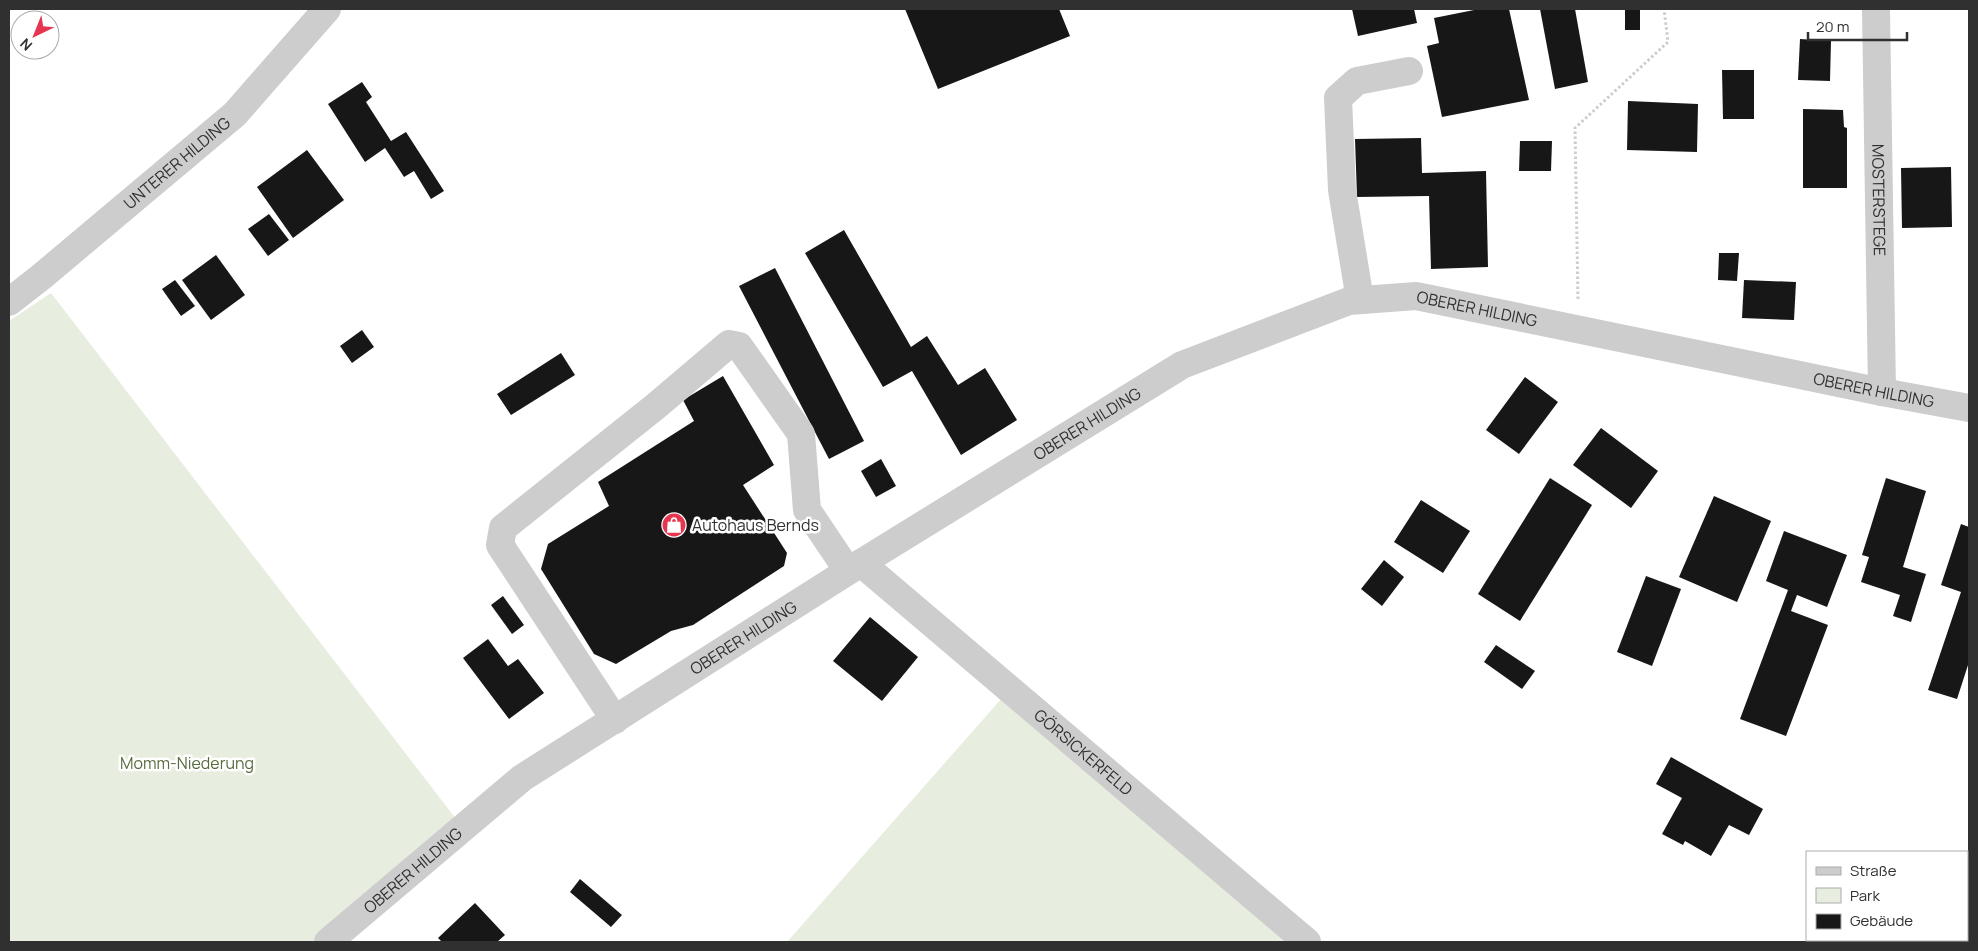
<svg xmlns="http://www.w3.org/2000/svg" width="1978" height="951" viewBox="0 0 1978 951" font-family="Manrope,sans-serif">
  <rect width="100%" height="100%" fill="#fff"/>
  <g fill="#e7eddf">
    <polygon points="51,293 463,828 322,942 9,942 9,321"/>
    <polygon points="1002,698 1287,942 787,942"/>
  </g>
  <g fill="#171717">
    <polygon points="905,9 1059,9 1070,36 938,89"/>
    <polygon points="1352,9 1414,9 1417,23 1358,36"/>
    <polygon points="1479,9 1509,9 1529,100 1442,117 1427,46 1439,43 1434,18"/>
    <polygon points="1540,9 1575,9 1588,82 1555,89"/>
    <rect x="1625" y="9" width="15" height="21"/>
    <polygon points="1800,39 1831,41 1830,81 1798,80"/>
    <polygon points="1722,70 1754,70 1754,119 1723,119"/>
    <polygon points="362,82 372,97 366,102 391,141 406,132 444,191 431,199 414,171 404,177 385,148 365,162 328,104"/>
    <polygon points="1628,101 1698,104 1697,152 1627,150"/>
    <polygon points="1803,109 1843,110 1844,127 1847,128 1847,188 1803,188"/>
    <polygon points="1421,138 1422,173 1486,171 1488,267 1431,269 1429,196 1357,197 1355,139"/>
    <polygon points="1520,141 1552,141 1551,171 1519,171"/>
    <polygon points="307,150 344,200 293,238 257,187"/>
    <polygon points="1951,167 1952,227 1902,228 1901,168"/>
    <polygon points="269,214 289,240 268,256 248,229"/>
    <polygon points="844,230 911,347 927,336 958,385 985,368 1017,420 961,455 912,371 883,387 805,253"/>
    <polygon points="1719,253 1739,253 1737,281 1718,280"/>
    <polygon points="216,255 245,295 211,320 182,280"/>
    <polygon points="775,268 864,441 829,459 739,286"/>
    <polygon points="175,280 195,306 181,316 162,289"/>
    <polygon points="1744,280 1796,282 1794,320 1742,318"/>
    <polygon points="362,330 374,347 352,363 340,346"/>
    <polygon points="561,353 575,375 511,415 497,394"/>
    <polygon points="723,376 774,465 743,485 787,553 784,566 693,625 671,631 616,664 594,654 541,569 548,544 609,506 598,482 694,421 683,400"/>
    <polygon points="1525,377 1558,402 1519,454 1486,430"/>
    <polygon points="1601,428 1658,471 1631,508 1573,465"/>
    <polygon points="881,459 896,486 876,497 861,471"/>
    <polygon points="1550,478 1592,505 1520,621 1478,594"/>
    <polygon points="1886,478 1926,491 1903,567 1926,574 1911,622 1893,616 1900,595 1861,582 1869,557 1862,555"/>
    <polygon points="1714,496 1771,521 1737,602 1679,577"/>
    <polygon points="1421,500 1470,531 1443,573 1394,542"/>
    <polygon points="1961,524 1969,527 1969,662 1957,699 1928,690 1961,592 1941,585"/>
    <polygon points="1784,531 1847,555 1827,607 1797,595 1791,611 1828,625 1786,736 1740,719 1788,590 1766,581"/>
    <polygon points="1384,560 1404,577 1382,606 1361,589"/>
    <polygon points="1646,576 1681,589 1652,666 1617,652"/>
    <polygon points="503,596 524,625 512,634 491,605"/>
    <polygon points="870,617 918,657 882,701 833,661"/>
    <polygon points="488,639 508,666 518,659 544,693 509,719 463,658"/>
    <polygon points="1496,645 1535,671 1522,689 1484,662"/>
    <polygon points="1671,757 1763,809 1749,835 1729,825 1711,856 1685,841 1683,845 1662,834 1682,798 1656,784"/>
    <polygon points="580,879 622,915 611,927 570,892"/>
    <polygon points="475,903 505,935 497,942 442,942 438,938"/>
  </g>
  <g fill="none" stroke-linecap="round" stroke-linejoin="round">
    <polyline stroke="#cdcdcd" stroke-width="3" stroke-dasharray="2.5 2.5" stroke-linecap="butt" points="1578,299 1575,128 1668,42 1664,9"/>
    <g stroke="#cdcdcd" stroke-width="28">
      <path id="s1" d="M1876,9L1882,392"/>
      <polyline points="1360,300 1342,190 1338,98 1357,81 1409,71"/>
      <path id="s2" d="M9,302L41,277L235,114L327,9"/>
      <path id="s3" d="M861,563L1307,942"/>
      <polyline points="615,720 500,545 503,528 656,406 729,344 739,346 801,434 807,510 848,571"/>
      <path id="s4" d="M328,942L522,778L861,563L1182,365L1349,301L1416,296L1882,392L1969,408"/>
    </g>
  </g>
  <defs>
    <symbol id="shop-disc" viewBox="-11 -11 22 22"><circle r="9.5" fill="#e5354f" stroke="#fff"/><path d="M-5-2.5h2.3a2.7 3.5 0 0 1 5.4 0H5L5.5 6h-11ZM-1.5-2.5h3a1.5 2.3 0 0 0-3 0Z" fill="#fff"/></symbol>
  </defs>
  <g fill-rule="evenodd">
    <use href="#shop-disc" x="660" y="511" width="28" height="28"/>
  </g>
  <g text-anchor="middle" stroke-width="5" stroke-linejoin="round" paint-order="stroke">
    <g font-size="16" fill="#303030" stroke="#fff">
      <text dy="6" stroke="none"><textPath href="#s2" startOffset="218">UNTERER HILDING</textPath></text>
      <text dy="6" stroke="none"><textPath href="#s1" startOffset="191">MOSTERSTEGE</textPath></text>
      <text dy="6" stroke="none"><textPath href="#s4" startOffset="1341">OBERER HILDING</textPath></text>
      <text dy="6" stroke="none"><textPath href="#s4" startOffset="1746">OBERER HILDING</textPath></text>
      <text dy="6" stroke="none"><textPath href="#s4" startOffset="921">OBERER HILDING</textPath></text>
      <text dy="6" stroke="none"><textPath href="#s4" startOffset="516">OBERER HILDING</textPath></text>
      <text dy="6" stroke="none"><textPath href="#s3" startOffset="292">GÖRSICKERFELD</textPath></text>
      <text dy="6" stroke="none"><textPath href="#s4" startOffset="111">OBERER HILDING</textPath></text>
    </g>
    <g font-size="16" fill="#303030" stroke="#fff" text-anchor="start">
      <text x="692" y="531">Autohaus Bernds</text>
    </g>
    <g font-size="16" fill="#576c3d" stroke="#fff">
      <text x="187" y="769">Momm-Niederung</text>
    </g>
  </g>
  <rect width="1978" height="951" fill="none" stroke="#303030" stroke-width="20"/>
  <rect x="1806" y="851" width="162" height="90" fill="#ffffff" stroke="#acacac"/>
  <rect x="1816" y="867" width="25" height="8" fill="#cdcdcd" stroke="#acacac"/>
  <text x="1850" y="876" font-size="15" fill="#303030">Straße</text>
  <rect x="1816" y="888" width="25" height="15" fill="#e7eddf" stroke="#acacac"/>
  <text x="1850" y="901" font-size="15" fill="#303030">Park</text>
  <rect x="1816" y="914" width="25" height="15" fill="#171717" stroke="#acacac"/>
  <text x="1850" y="926" font-size="15" fill="#303030">Gebäude</text>
  <g transform="translate(35 35) rotate(223)"><circle r="24" fill="#ffffff" stroke="#acacac"/>
  <path d="M0-4L9 19L0 12L-9 19Z" fill="#e5354f"/>
  <text y="-8" font-size="14" font-weight="bold" text-anchor="middle" fill="#303030">N</text>
  </g>
  <path d="M1808 32v8h99v-8" fill="none" stroke="#303030" stroke-width="2.5"/>
  <text x="1816" y="32" font-size="15" fill="#303030" stroke="#ffffff" stroke-width="4" paint-order="stroke">20 m</text>
</svg>
